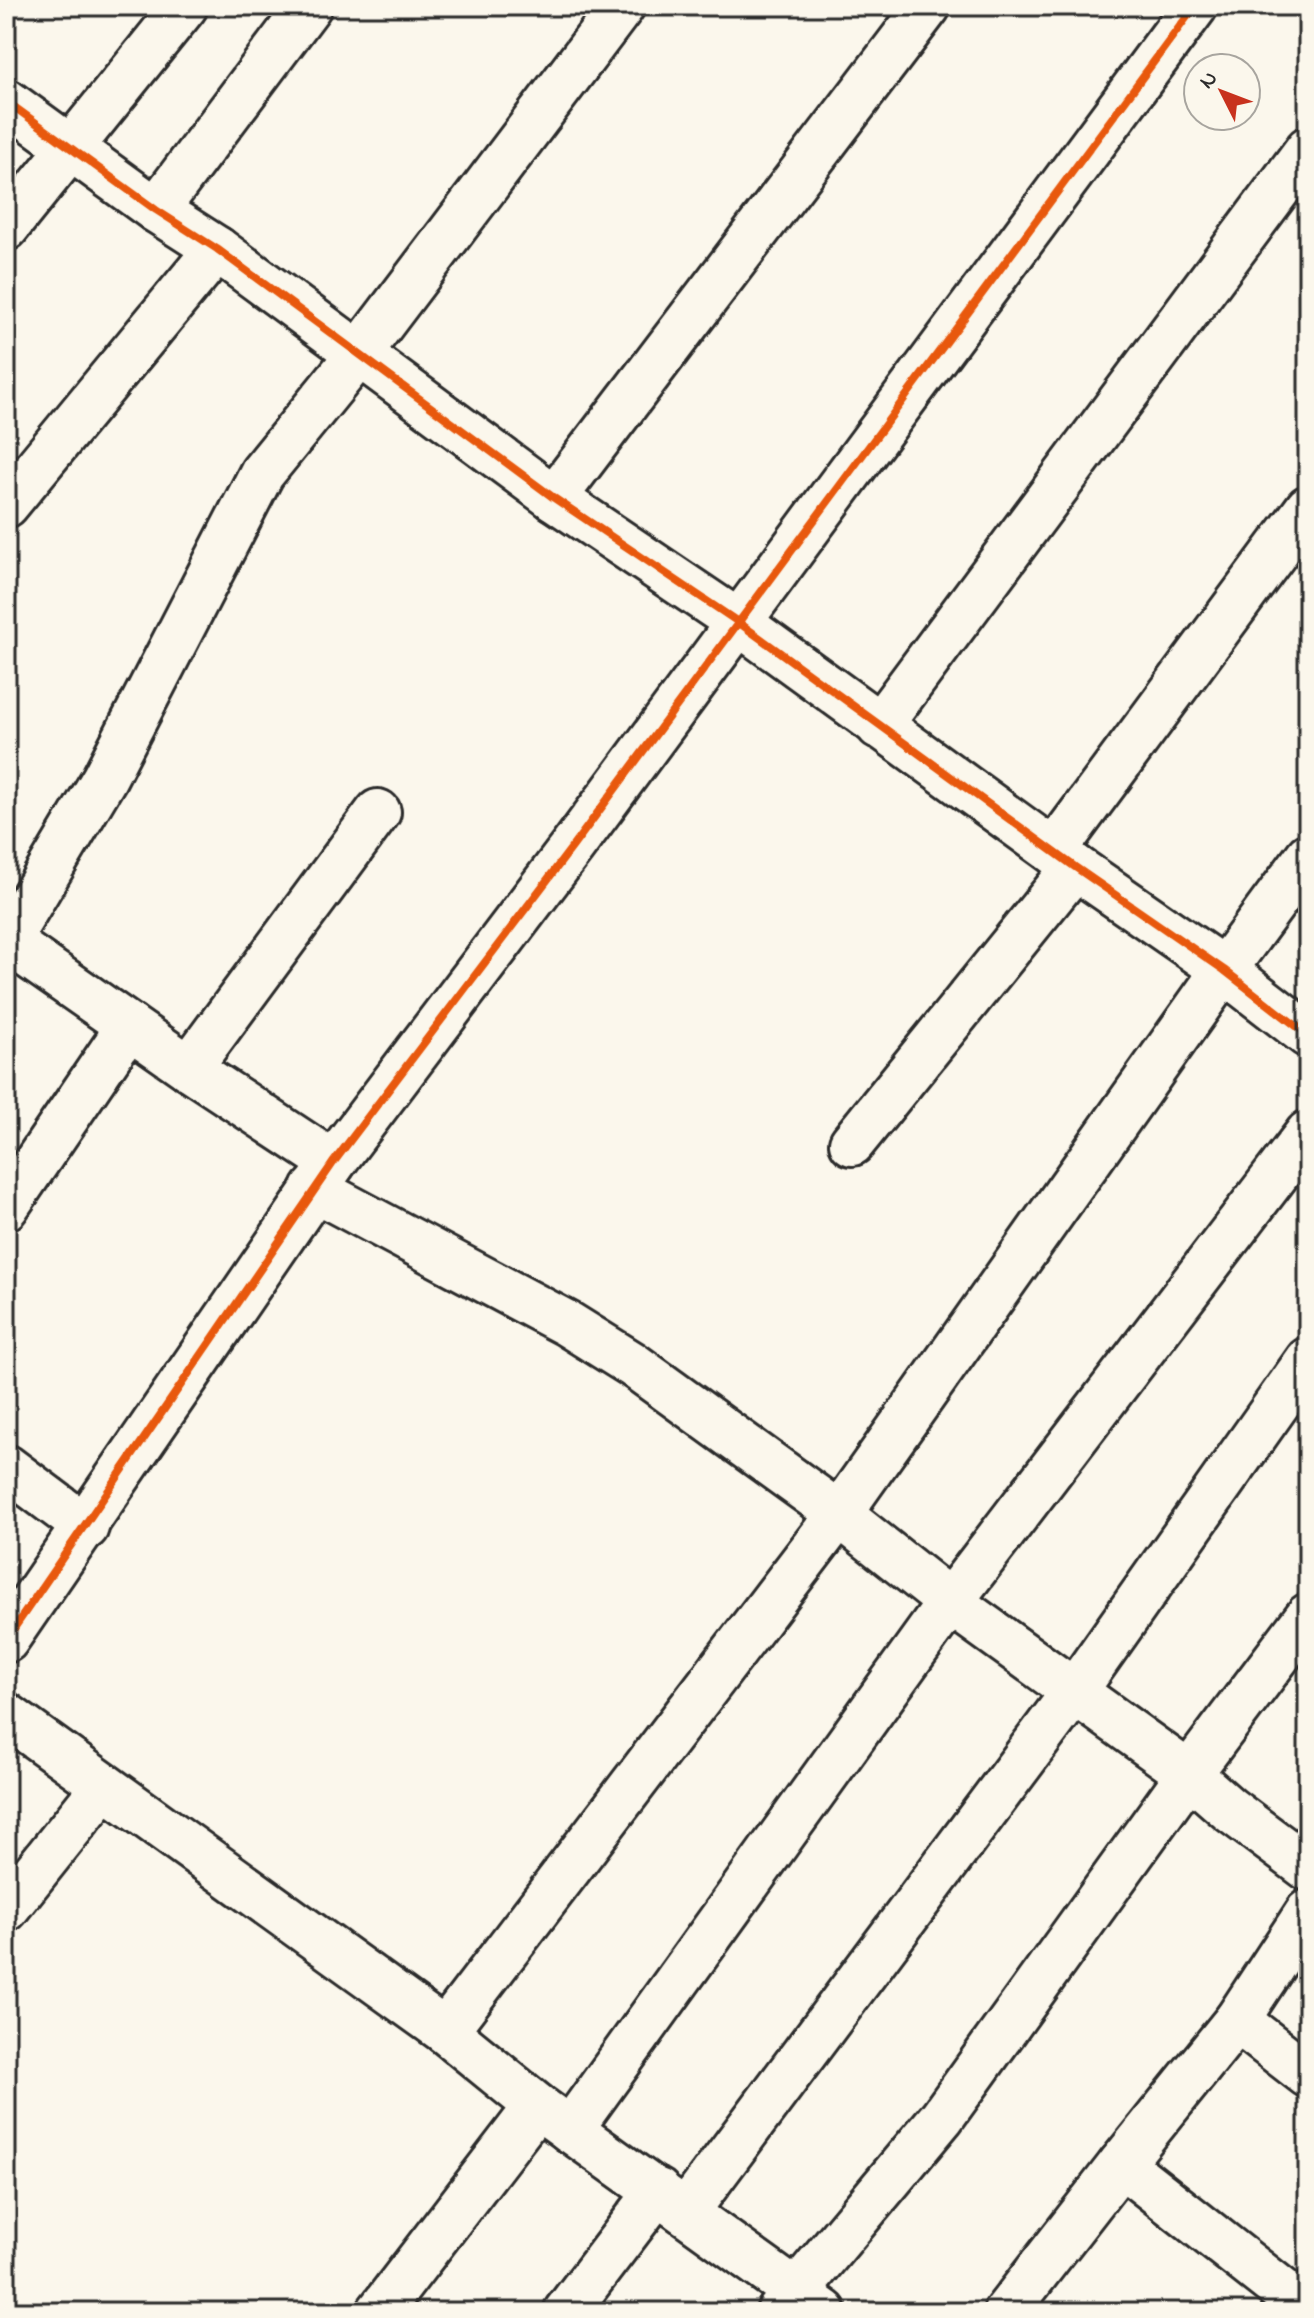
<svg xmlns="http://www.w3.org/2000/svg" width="1314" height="2318" viewBox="0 0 1314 2318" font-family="'Indie Flower',sans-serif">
  <rect width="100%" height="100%" fill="#fbf7ec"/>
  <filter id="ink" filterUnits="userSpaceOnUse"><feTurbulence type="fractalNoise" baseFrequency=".0125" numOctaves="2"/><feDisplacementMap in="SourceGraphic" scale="16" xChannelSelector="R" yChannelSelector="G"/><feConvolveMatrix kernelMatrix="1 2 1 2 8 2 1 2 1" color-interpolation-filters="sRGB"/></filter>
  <g filter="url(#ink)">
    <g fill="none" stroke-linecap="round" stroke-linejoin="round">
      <defs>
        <g id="minor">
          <polyline points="6,101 156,210 217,249 554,498 738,622 1075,867 1224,970 1308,1035"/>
          <polyline points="156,210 309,6"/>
          <polyline points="6,228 185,6"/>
          <polyline points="554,498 928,6"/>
          <polyline points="6,505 217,249"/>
          <polyline points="879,726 1308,149"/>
          <polyline points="1054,851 1308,508"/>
          <polyline points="6,940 189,1068 333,1163"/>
          <polyline points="6,943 104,779 262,473 358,355 622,6"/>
          <polyline points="189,1068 378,812"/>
          <polyline points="852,1143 1075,867"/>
          <polyline points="314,1189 568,1324 632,1364 839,1514 950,1602 1189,1774 1229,1809 1308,1868"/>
          <polyline points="6,1207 129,1026"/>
          <polyline points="6,1467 86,1527"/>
          <polyline points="6,1640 333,1163 573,846 1195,6"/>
          <polyline points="6,1715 445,2031 537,2106 824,2312"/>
          <polyline points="6,1909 104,1786"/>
          <polyline points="1237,2020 1308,2075"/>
          <polyline points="445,2031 839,1514 1224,970 1308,856"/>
          <polyline points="570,2130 950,1602 1308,1133"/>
          <polyline points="1121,2164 1308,2311"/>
          <polyline points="686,2212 1074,1692 1308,1360"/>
          <polyline points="379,2312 537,2106"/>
          <polyline points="566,2312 658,2191"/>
          <polyline points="779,2312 942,2117 1189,1774 1308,1616"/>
          <polyline points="1006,2312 1121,2164 1237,2020 1308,1912"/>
        </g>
      </defs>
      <use href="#minor" stroke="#2b2b2b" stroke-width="50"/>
      <use href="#minor" stroke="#fbf7ec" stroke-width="44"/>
      <defs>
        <g id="cycleway">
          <polyline points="6,101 156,210 217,249 554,498 738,622 1075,867 1224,970 1308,1035"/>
          <polyline points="6,1640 333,1163 573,846 1195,6"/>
        </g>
      </defs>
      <use href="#cycleway" stroke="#fbf7ec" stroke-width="13"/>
      <use href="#cycleway" stroke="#e8590c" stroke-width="8"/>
    </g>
  </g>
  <rect width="1314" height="2318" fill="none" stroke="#fbf7ec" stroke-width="32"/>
  <rect x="16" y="16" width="1282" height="2286" fill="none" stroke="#2b2b2b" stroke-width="3" filter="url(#ink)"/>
  <g transform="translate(1222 92) rotate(312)"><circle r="38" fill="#fbf7ec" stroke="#a8a59f" stroke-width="2"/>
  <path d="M0-6L14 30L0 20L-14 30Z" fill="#c8321e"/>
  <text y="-12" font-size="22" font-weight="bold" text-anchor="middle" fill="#2b2b2b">N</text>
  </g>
</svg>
